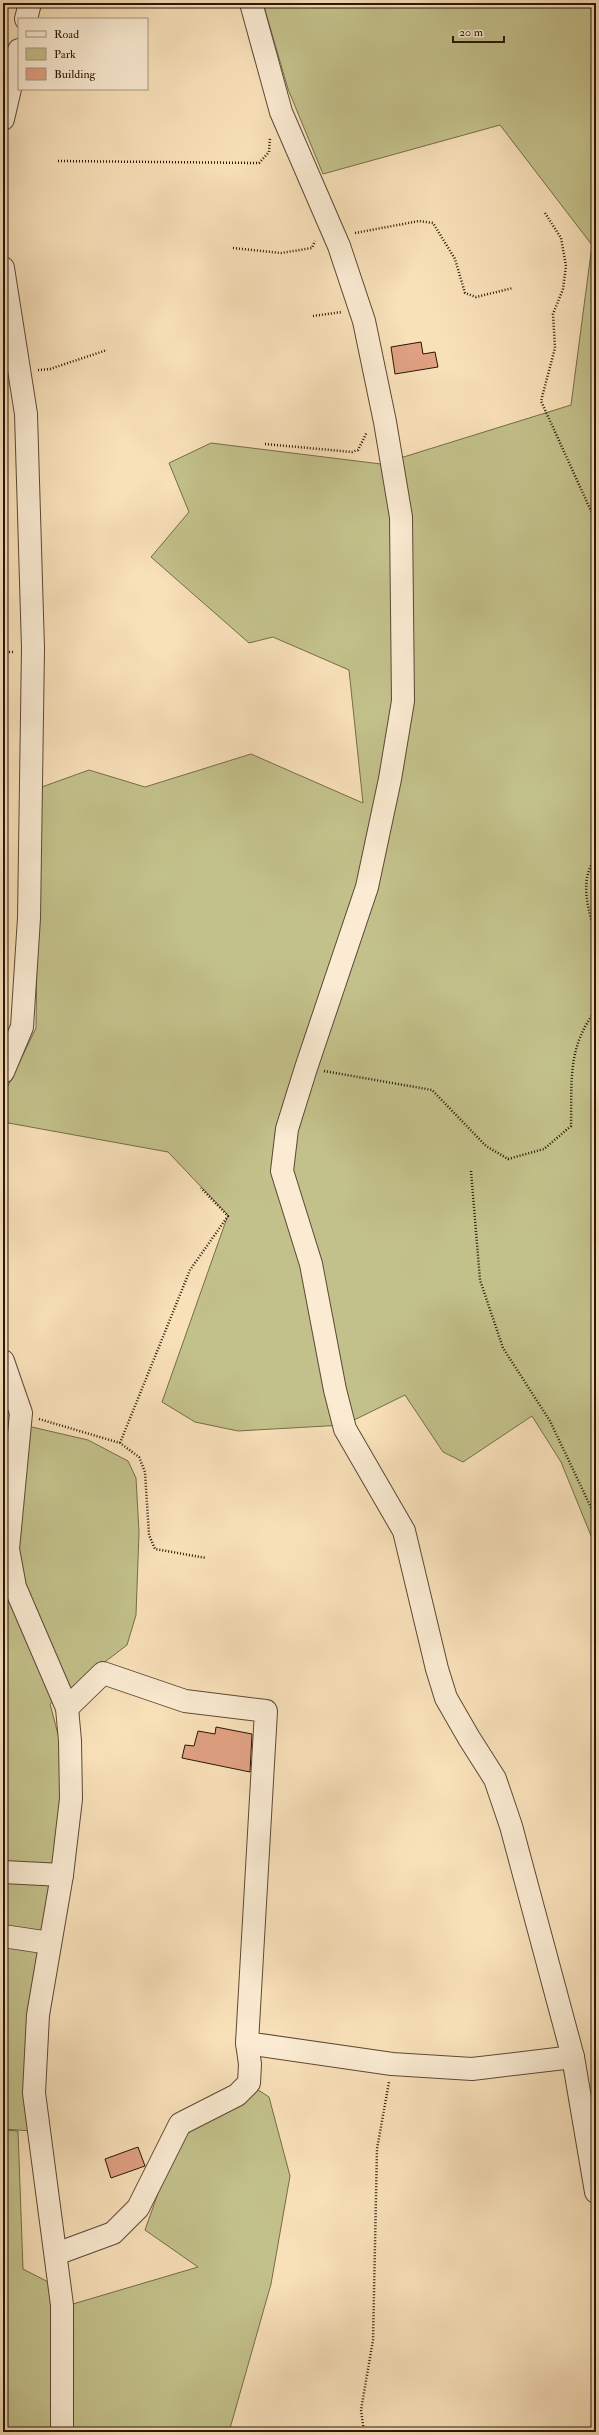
<svg xmlns="http://www.w3.org/2000/svg" width="599" height="2435" viewBox="0 0 599 2435" font-family="'IM FELL Double Pica',serif">
  <rect width="100%" height="100%" fill="#f8e0b9"/>
  <filter id="stains"><feTurbulence type="fractalNoise" baseFrequency=".005" numOctaves="4"/><feColorMatrix values="0 0 0 0 .2 0 0 0 0 .09 0 0 0 0 .02 0 0 0 .5 -.17"/></filter>
  <radialGradient id="worn" r=".72"><stop offset=".6" stop-color="#630" stop-opacity="0"/><stop offset="1" stop-color="#630" stop-opacity=".3"/></radialGradient>
  <g fill="#c3c18b" stroke="#766c49">
    <polygon points="263,3 596,3 596,1548 561,1462 532,1416 463,1462 443,1452 405,1395 344,1425 238,1431 195,1422 162,1402 228,1215 168,1152 3,1122 3,1096 36,1028 39,788 89,770 145,787 251,754 363,803 349,670 273,637 249,643 151,557 189,512 169,463 211,443 381,464 571,405 592,245 500,125 323,174 288,89"/>
    <polygon points="3,1413 6,1421 88,1440 128,1461 136,1478 139,1532 136,1615 127,1645 50,1704 64,1757 33,2131 3,2129"/>
    <polygon points="240,2078 269,2097 290,2176 271,2284 229,2432 3,2432 3,2130 18,2131 23,2269 60,2288 73,2304 198,2267 145,2230 157,2196 170,2139"/>
  </g>
  <g fill="#e0a183" stroke="#291607">
    <polygon points="421,342 423,354 435,352 438,367 395,374 391,347"/>
    <polygon points="216,1727 252,1734 250,1772 182,1758 185,1745 194,1746 198,1731 215,1734"/>
    <polygon points="138,2147 145,2166 111,2178 105,2159"/>
  </g>
  <g fill="none" stroke-linecap="round" stroke-linejoin="round">
    <defs>
      <g id="minor">
        <polyline points="251,3 281,112 339,246 364,321 385,422 401,517 403,701 390,779 367,887 306,1068 287,1129 282,1171 311,1264 335,1390 345,1429 404,1531 437,1669 446,1698 469,1738 495,1779 511,1826 573,2057 596,2192"/>
        <polyline points="26,19 30,3"/>
        <polyline points="3,119 19,50"/>
        <polyline points="3,268 26,414 33,648 29,918 22,1027 3,1072"/>
        <polyline points="3,1361 21,1413 8,1549 15,1587 67,1708 70,1741 71,1799 62,1875 38,2015 34,2093 62,2305 62,2432"/>
        <polyline points="67,1708 103,1673 185,1701 266,1711 247,2043 392,2064 472,2069 573,2057"/>
        <polyline points="3,1872 62,1875"/>
        <polyline points="3,1936 50,1943"/>
        <polyline points="56,2254 113,2233 138,2208 180,2124 237,2095 249,2083 250,2064 247,2043"/>
      </g>
    </defs>
    <use href="#minor" stroke="#5d4834" stroke-width="24"/>
    <g stroke="#291607" stroke-width="2.5" stroke-dasharray="1 2" stroke-linecap="butt">
      <polyline points="58,161 259,163 269,152 270,138"/>
      <polyline points="545,213 561,238 566,266 563,289 553,314 555,348 541,401 596,522"/>
      <polyline points="355,233 419,221 433,223 455,259 465,293 476,297 513,288"/>
      <polyline points="233,248 281,253 312,248 315,241"/>
      <polyline points="313,316 342,312"/>
      <polyline points="38,370 50,369 107,350"/>
      <polyline points="265,444 352,452 358,450 367,432"/>
      <polyline points="3,652 14,652"/>
      <path d="M596,858C578,880 589,911 596,937"/>
      <path d="M324,1071L432,1090L486,1146L508,1159L544,1149L571,1126C572,1082 567,1047 596,1010"/>
      <polyline points="471,1171 480,1280 503,1348 550,1421 596,1518"/>
      <polyline points="39,1419 120,1443 139,1457 145,1472 149,1535 155,1549 206,1558"/>
      <polyline points="120,1443 190,1270 228,1216 201,1188"/>
      <polyline points="364,2432 361,2410 373,2340 377,2149 389,2082"/>
    </g>
    <use href="#minor" stroke="#faebd2" stroke-width="22"/>
  </g>
  <rect width="599" height="2435" fill="none" stroke="#f8e0b9" stroke-width="16"/>
  <rect x="4" y="4" width="591" height="2427" fill="none" stroke="#291607" stroke-width="2"/>
  <rect x="8" y="8" width="583" height="2419" fill="none" stroke="#291607"/>
  <rect x="18" y="18" width="130" height="72" fill="#faebd2" stroke="#a69681"/>
  <rect x="26" y="31" width="20" height="6" fill="#faebd2" stroke="#a69681"/>
  <text x="54" y="38" font-size="12" fill="#291607">Road</text>
  <rect x="26" y="48" width="20" height="12" fill="#c3c18b" stroke="#a69681"/>
  <text x="54" y="58" font-size="12" fill="#291607">Park</text>
  <rect x="26" y="68" width="20" height="12" fill="#e0a183" stroke="#a69681"/>
  <text x="54" y="78" font-size="12" fill="#291607">Building</text>
  <path d="M453 36v6h51v-6" fill="none" stroke="#291607" stroke-width="2"/>
  <text x="459" y="36" font-size="12" fill="#291607" stroke="#faebd2" stroke-width="3" paint-order="stroke">20 m</text>
  <rect width="100%" height="100%" filter="url(#stains)"/>
  <rect width="100%" height="100%" fill="url(#worn)"/>
</svg>
